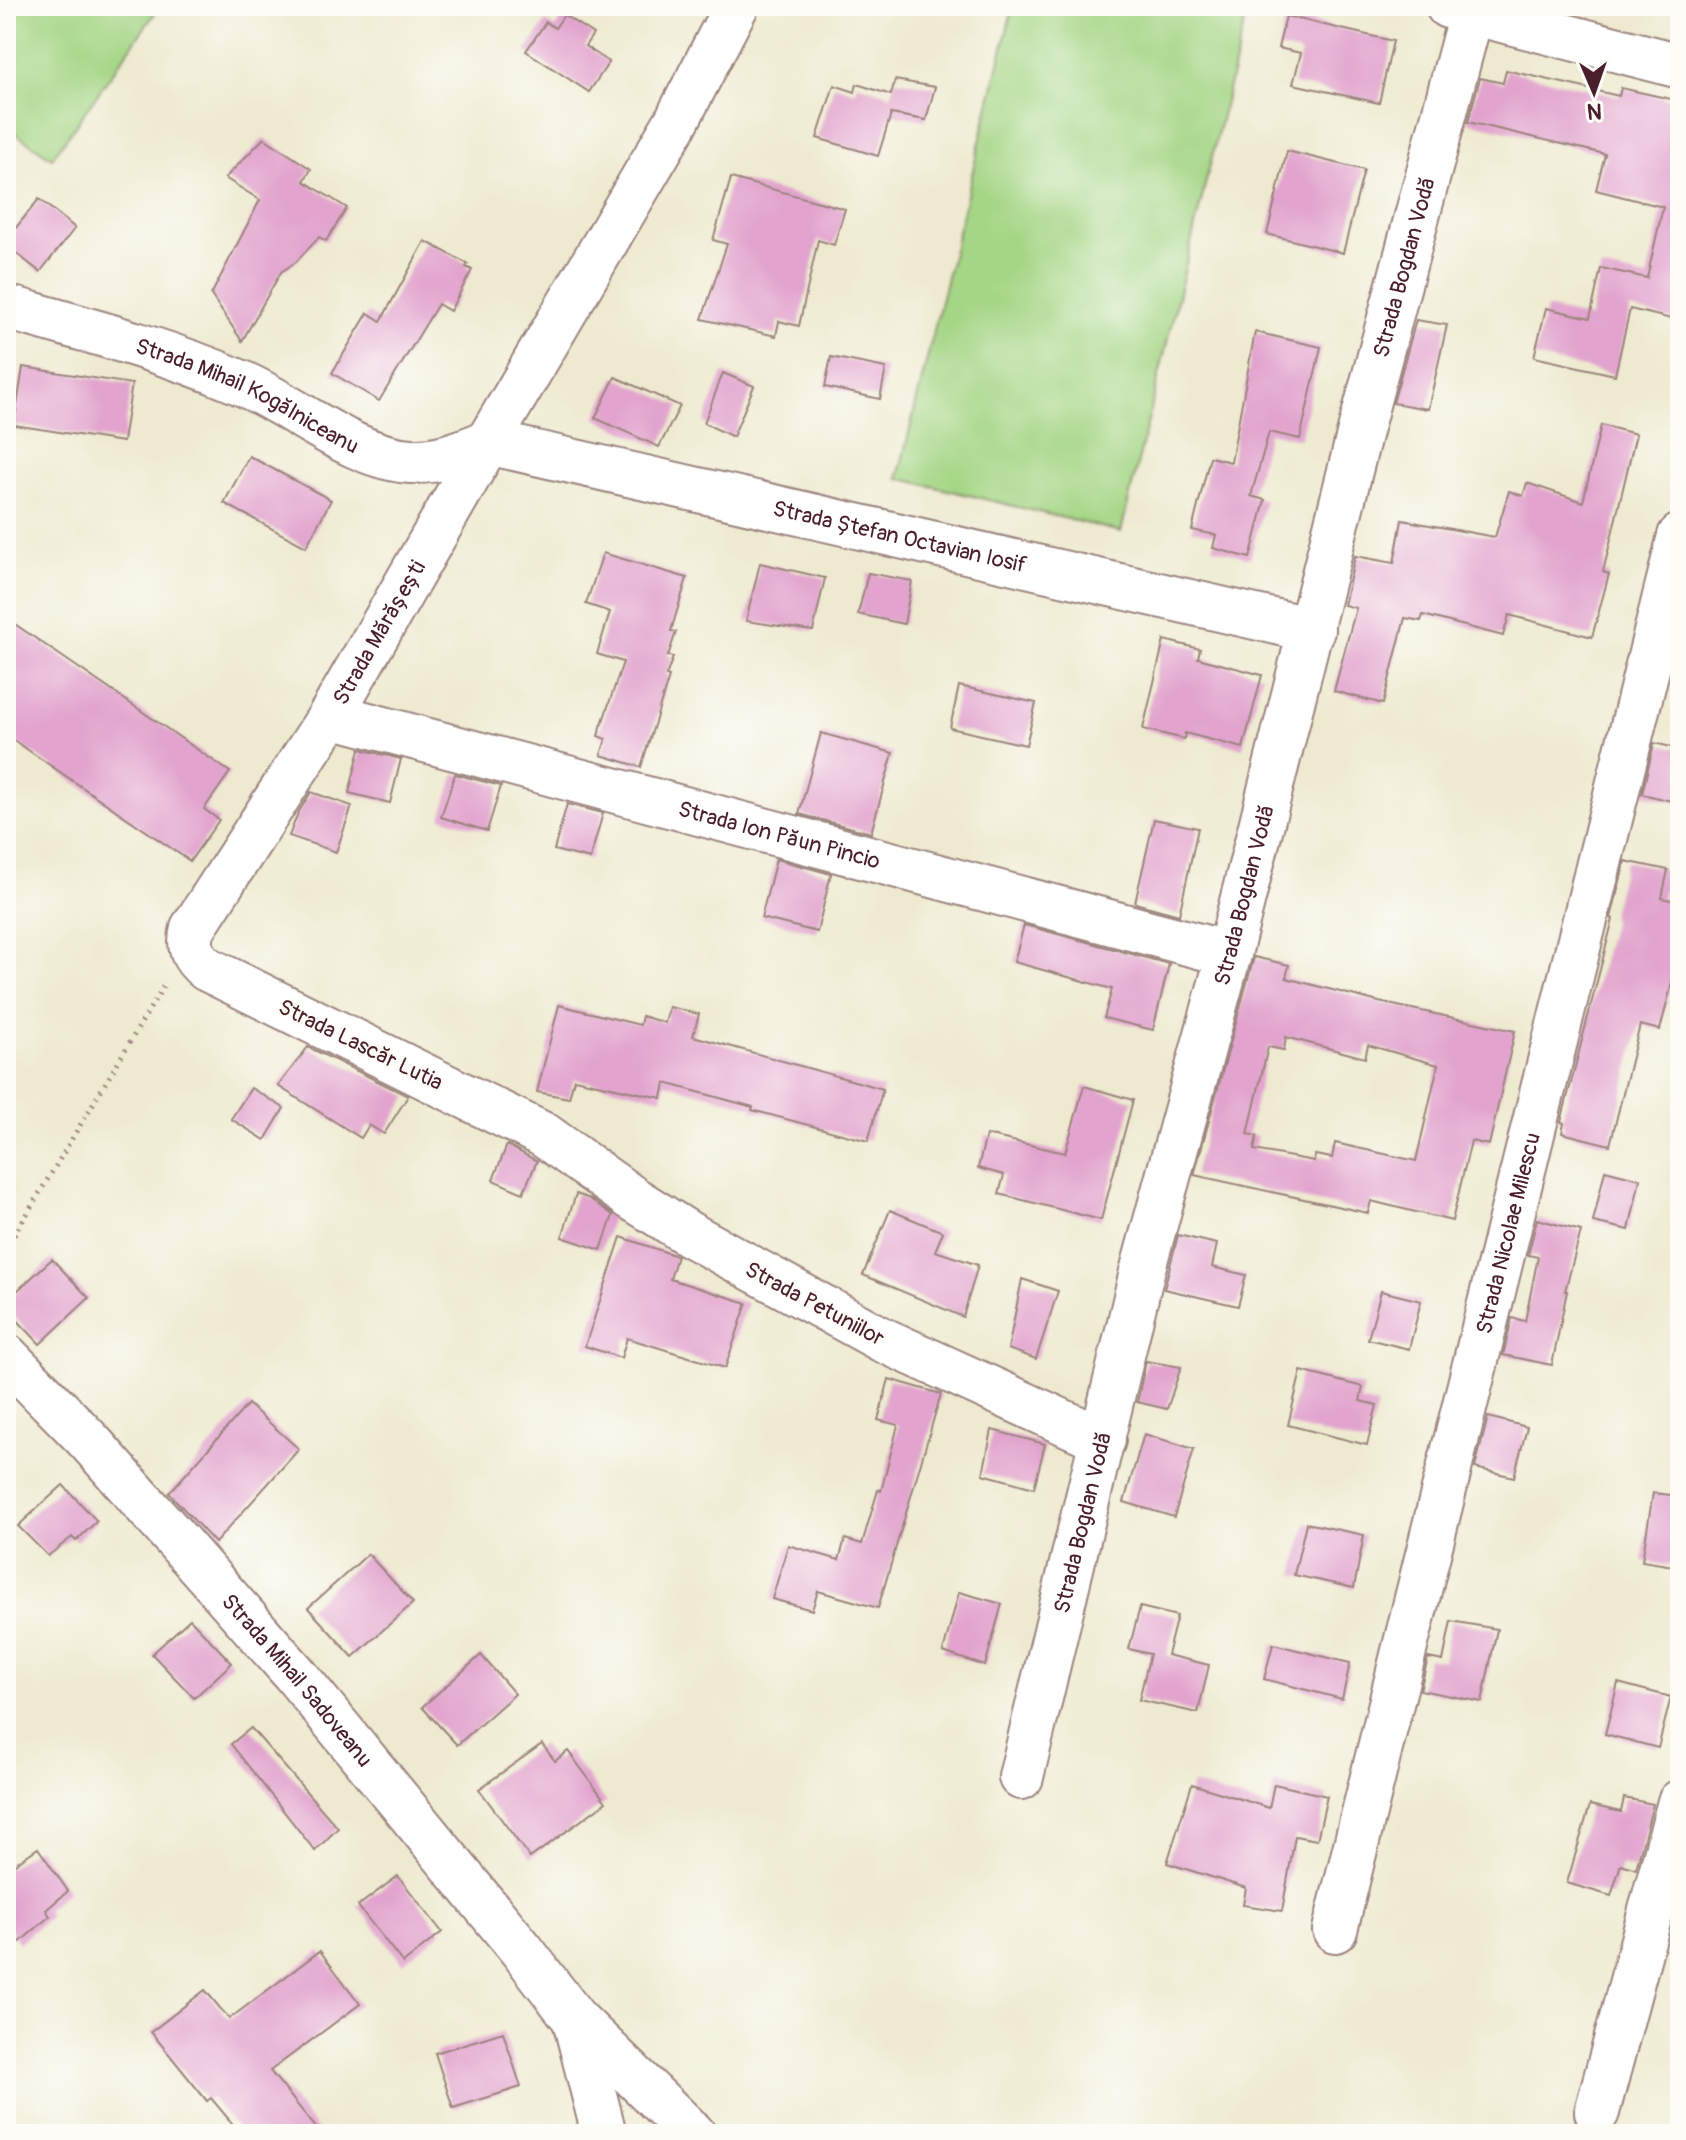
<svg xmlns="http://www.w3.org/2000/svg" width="1686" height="2140" viewBox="0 0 1686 2140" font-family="Pangolin,sans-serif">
  <rect width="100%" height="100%" fill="#fdfcf7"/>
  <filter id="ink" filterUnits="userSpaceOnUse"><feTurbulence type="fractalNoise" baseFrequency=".0125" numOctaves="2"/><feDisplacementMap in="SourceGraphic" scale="16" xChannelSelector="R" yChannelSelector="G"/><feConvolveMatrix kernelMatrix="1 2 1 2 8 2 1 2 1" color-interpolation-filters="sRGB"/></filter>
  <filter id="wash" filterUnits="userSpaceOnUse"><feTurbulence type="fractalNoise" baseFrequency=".006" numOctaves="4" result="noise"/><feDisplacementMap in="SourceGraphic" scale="32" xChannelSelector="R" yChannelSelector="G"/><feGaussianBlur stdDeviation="1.8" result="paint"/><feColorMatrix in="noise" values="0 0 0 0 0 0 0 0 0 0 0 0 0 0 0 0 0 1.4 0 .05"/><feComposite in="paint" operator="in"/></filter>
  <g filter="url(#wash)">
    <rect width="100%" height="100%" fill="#eeead0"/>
    <g fill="#a4d685" stroke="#777a58" stroke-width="2">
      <polygon points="6,6 160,6 52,158 6,127"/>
      <polygon points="1013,6 1248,8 1121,532 898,478"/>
    </g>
    <g id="blocks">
      <g fill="#e2a4ce" fill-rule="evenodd">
        <polygon points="564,15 593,34 585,46 609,62 589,92 526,51 546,22 555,28"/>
        <polygon points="1286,16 1393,41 1379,103 1293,84 1301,53 1278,48"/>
        <polygon points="1506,70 1619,96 1621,88 1680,101 1680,321 1630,309 1615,375 1534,357 1546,308 1590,318 1601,268 1647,278 1663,207 1596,190 1605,154 1468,122 1480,78 1503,83"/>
        <polygon points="895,80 935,87 926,120 891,114 878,156 817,138 834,85 855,92 857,84 891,95"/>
        <polygon points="264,138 311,169 304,181 347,208 326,241 319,237 296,262 281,272 242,341 211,295 260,200 225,178"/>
        <polygon points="1287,151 1364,170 1343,253 1267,234"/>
        <polygon points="731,178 845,209 834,245 818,240 799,326 779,321 776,336 702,319 727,244 713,240"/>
        <polygon points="39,199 75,228 40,272 6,245 6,240"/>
        <polygon points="425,241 468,264 466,267 472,270 450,311 438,304 379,401 332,373 368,313 381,321"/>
        <polygon points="1416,320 1447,325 1428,409 1393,403"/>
        <polygon points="1255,332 1321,347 1300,439 1269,432 1251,496 1265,500 1250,558 1213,548 1216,535 1192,530 1210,457 1231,462"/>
        <polygon points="831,357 886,368 880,399 825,387"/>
        <polygon points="23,367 132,384 123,442 14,425"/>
        <polygon points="723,373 754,386 733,437 704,423"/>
        <polygon points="615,377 680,406 659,447 595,418"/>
        <polygon points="1601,425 1636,434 1603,572 1609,574 1592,637 1509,615 1503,636 1423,615 1421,621 1405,618 1383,704 1334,691 1356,608 1344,605 1355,556 1394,563 1402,520 1495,537 1509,491 1523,496 1527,483 1583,502"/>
        <polygon points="249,456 331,500 306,547 224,503"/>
        <polygon points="603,553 687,578 671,631 676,632 668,656 673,657 666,676 669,677 641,767 601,755 606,739 598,736 623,662 597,654 610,612 586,604"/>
        <polygon points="760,563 825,578 813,631 746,621"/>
        <polygon points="868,573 912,581 904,624 858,614"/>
        <polygon points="6,618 230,772 204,809 219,820 190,861 6,735"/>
        <polygon points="1164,640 1200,649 1198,658 1262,675 1243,748 1185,733 1184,739 1143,729"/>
        <polygon points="959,686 1036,703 1026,745 950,728"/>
        <polygon points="821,733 893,753 871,833 799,814"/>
        <polygon points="1654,743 1680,749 1680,803 1642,794"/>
        <polygon points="360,749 401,759 390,803 349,793"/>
        <polygon points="455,774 501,786 487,831 441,817"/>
        <polygon points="311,792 352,806 336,852 289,836 298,813"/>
        <polygon points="567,804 603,813 590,859 554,850"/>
        <polygon points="1154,819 1198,828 1179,915 1135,903"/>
        <polygon points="776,859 831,874 817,932 761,918"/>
        <polygon points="1625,861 1668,870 1662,898 1680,902 1680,951 1660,1030 1640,1025 1610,1145 1562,1133 1564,1123 1561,1122 1613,919 1611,918"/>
        <polygon points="1024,925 1169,964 1153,1030 1104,1018 1112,989 1014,962"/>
        <path d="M1254,957L1289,965L1286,978L1379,1002L1515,1031L1489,1145L1471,1141L1452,1221L1371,1201L1368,1213L1194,1175ZM1286,1037L1365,1058L1368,1045L1438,1065L1416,1161L1335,1143L1332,1158L1315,1155L1314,1161L1254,1150L1257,1136L1248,1134L1268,1047L1284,1050Z"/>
        <polygon points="559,1005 640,1025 642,1016 665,1023 669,1007 699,1014 693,1036 883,1089 868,1141 752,1110 753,1107 665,1083 662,1098 574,1079 569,1098 537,1092"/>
        <polygon points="308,1047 408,1096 384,1134 369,1125 361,1138 278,1086"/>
        <polygon points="1084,1086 1133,1100 1101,1220 999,1194 1004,1175 978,1168 986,1135 1065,1153"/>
        <polygon points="251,1088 284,1108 265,1140 231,1119"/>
        <polygon points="507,1145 537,1161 523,1193 493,1180"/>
        <polygon points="1605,1170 1640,1179 1629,1230 1593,1222"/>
        <polygon points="576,1194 590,1199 613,1215 601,1250 562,1237"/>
        <polygon points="890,1210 943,1232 935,1251 978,1265 963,1317 863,1275"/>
        <polygon points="1537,1219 1581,1231 1565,1291 1567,1291 1552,1365 1503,1355 1512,1318 1525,1321 1538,1257 1528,1255"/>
        <polygon points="1178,1235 1217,1244 1212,1267 1246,1275 1238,1306 1164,1289"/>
        <polygon points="621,1237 677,1256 670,1279 747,1303 725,1368 627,1338 621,1358 585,1346"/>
        <polygon points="52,1259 89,1298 40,1344 6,1308 6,1301"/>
        <polygon points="1022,1279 1058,1291 1036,1359 1008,1349"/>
        <polygon points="1381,1291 1421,1301 1409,1349 1368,1339"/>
        <polygon points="1146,1361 1181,1367 1167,1409 1137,1402"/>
        <polygon points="1301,1371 1363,1387 1360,1401 1377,1405 1367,1445 1288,1425"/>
        <polygon points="889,1379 941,1394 878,1608 818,1591 812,1610 772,1599 788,1545 839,1560 845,1539 862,1544 878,1490 881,1491 898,1425 878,1420"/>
        <polygon points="248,1404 299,1449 215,1543 169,1493"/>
        <polygon points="1488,1417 1527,1427 1514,1477 1475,1468"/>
        <polygon points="992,1430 1045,1444 1034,1488 983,1474"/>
        <polygon points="1144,1434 1194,1449 1174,1517 1124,1502"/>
        <polygon points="63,1485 97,1521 76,1541 72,1537 48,1556 18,1526"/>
        <polygon points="1653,1493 1680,1496 1680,1567 1642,1561"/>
        <polygon points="1306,1523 1364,1535 1354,1588 1294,1575"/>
        <polygon points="368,1554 413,1603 353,1657 308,1608"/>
        <polygon points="959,1592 1002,1604 985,1666 943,1652"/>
        <polygon points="1140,1607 1177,1616 1167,1655 1209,1665 1198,1713 1139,1700 1150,1654 1129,1649"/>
        <polygon points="190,1619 232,1663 194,1698 152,1654"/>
        <polygon points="1451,1621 1497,1629 1482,1702 1420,1690 1428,1658 1443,1661"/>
        <polygon points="1273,1644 1350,1663 1342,1699 1264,1679"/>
        <polygon points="481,1655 515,1694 457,1745 422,1707"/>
        <polygon points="1618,1683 1671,1697 1658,1748 1605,1734"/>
        <polygon points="251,1728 338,1828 315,1851 231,1744"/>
        <polygon points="542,1744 555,1761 568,1751 606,1802 530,1858 479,1789"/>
        <polygon points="1192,1784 1269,1808 1274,1784 1327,1796 1317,1840 1295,1836 1282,1911 1243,1905 1246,1888 1167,1863"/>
        <polygon points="1624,1798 1653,1804 1636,1869 1621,1864 1611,1896 1567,1883 1590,1805 1621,1812"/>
        <polygon points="38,1848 68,1891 46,1910 50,1916 19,1943 6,1923 6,1870"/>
        <polygon points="398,1876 442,1932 403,1963 358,1906"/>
        <polygon points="320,1951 360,2004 270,2071 321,2134 241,2134 211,2098 207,2101 151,2032 205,1990 229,2019"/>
        <polygon points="503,2032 521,2087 453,2108 435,2053"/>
      </g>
    </g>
  </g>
  <g filter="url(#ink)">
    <use href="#blocks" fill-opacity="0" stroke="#9c847e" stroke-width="2"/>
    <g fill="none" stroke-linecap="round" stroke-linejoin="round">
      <defs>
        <g id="street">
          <polyline points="1448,6 1680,66"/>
          <path id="s1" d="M331,715L1229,954"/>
          <path id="s2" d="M6,1356L90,1442L294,1673L521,1949L574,2018L693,2134"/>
          <path id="s3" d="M1103,1440L881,1339L689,1234L632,1198L544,1135L207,969C192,957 188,947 193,928L331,715L488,442L1312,630"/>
          <path id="s4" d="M1021,1777L1142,1272L1229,954L1360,431L1473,6"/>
          <path id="s5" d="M1335,1930L1680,536"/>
          <polyline points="575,2020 604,2134"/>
          <polyline points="1597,2112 1680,1802"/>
        </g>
        <g id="secondary">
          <path id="s6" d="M6,307C84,329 162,349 237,381C293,404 351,458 412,461C440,462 463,452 488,442L675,124L736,6"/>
        </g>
      </defs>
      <use href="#street" stroke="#9c847e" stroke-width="48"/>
      <use href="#secondary" stroke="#9c847e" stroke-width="48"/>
      <polyline stroke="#9c847e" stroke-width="5" stroke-dasharray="2 6" stroke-linecap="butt" points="6,1249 164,985"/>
      <use href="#street" stroke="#fff" stroke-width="44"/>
      <use href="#secondary" stroke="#fff" stroke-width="44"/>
    </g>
  </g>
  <g text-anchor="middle" stroke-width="6" stroke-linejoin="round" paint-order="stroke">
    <g font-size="22" fill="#4a1f2b" stroke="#fdfcf7">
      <text dy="8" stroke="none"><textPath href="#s4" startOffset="1558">Strada Bogdan Vodă</textPath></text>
      <text dy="8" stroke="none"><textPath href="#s6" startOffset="258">Strada Mihail Kogălniceanu</textPath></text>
      <text dy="8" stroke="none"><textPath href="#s3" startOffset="2052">Strada Ștefan Octavian Iosif</textPath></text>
      <text dy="8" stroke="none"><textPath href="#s3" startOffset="1410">Strada Mărășești</textPath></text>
      <text dy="8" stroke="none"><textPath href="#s1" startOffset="464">Strada Ion Păun Pincio</textPath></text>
      <text dy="8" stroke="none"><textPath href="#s4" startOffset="910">Strada Bogdan Vodă</textPath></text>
      <text transform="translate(361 1044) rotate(26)" y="8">Strada Lascăr Lutia</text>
      <text dy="8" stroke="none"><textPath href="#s5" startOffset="718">Strada Nicolae Milescu</textPath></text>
      <text transform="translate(815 1303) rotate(28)" y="8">Strada Petuniilor</text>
      <text dy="8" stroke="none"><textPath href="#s4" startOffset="262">Strada Bogdan Vodă</textPath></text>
      <text dy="8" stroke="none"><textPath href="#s2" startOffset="436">Strada Mihail Sadoveanu</textPath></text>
    </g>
  </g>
  <rect width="1686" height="2140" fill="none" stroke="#fdfcf7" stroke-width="32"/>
  <g transform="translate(1594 92) rotate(178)" stroke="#fdfcf7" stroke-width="6" paint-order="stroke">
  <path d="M0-6L14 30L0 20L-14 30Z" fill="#4a1f2b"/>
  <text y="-12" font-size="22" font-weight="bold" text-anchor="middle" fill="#4a1f2b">N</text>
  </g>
</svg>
